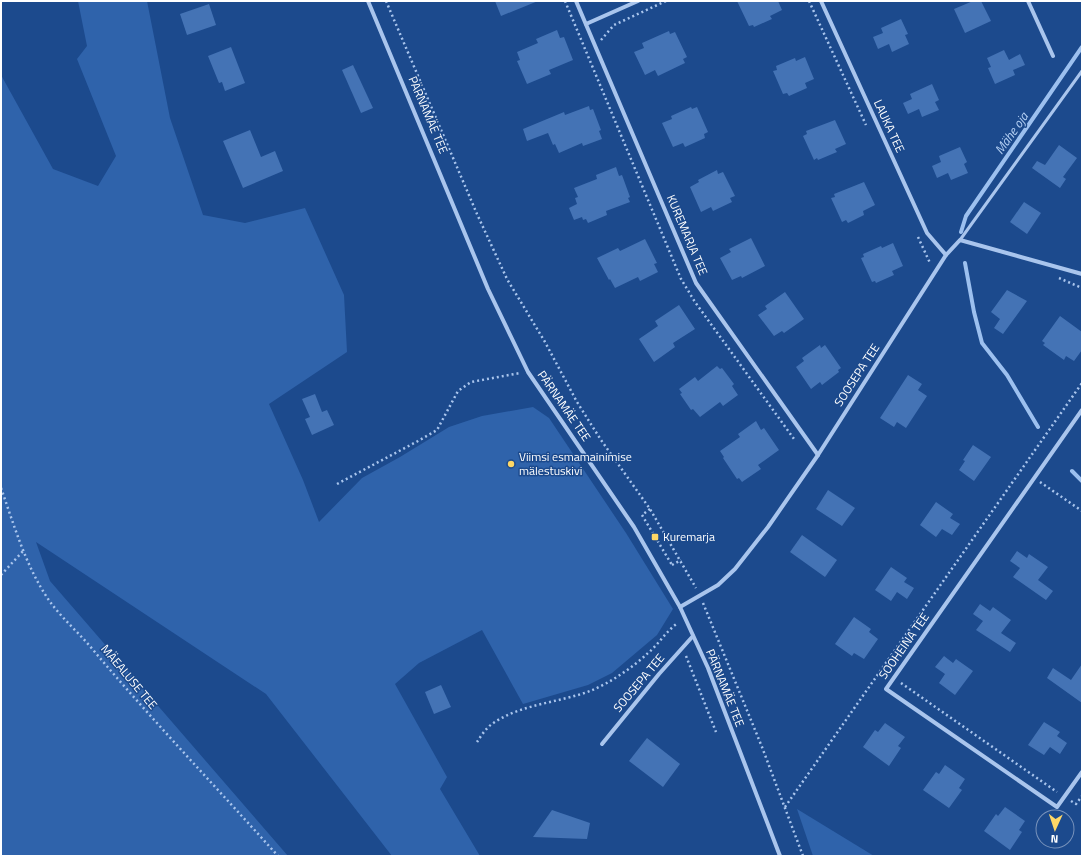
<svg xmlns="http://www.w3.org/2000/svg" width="1083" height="857" viewBox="0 0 1083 857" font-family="'Titillium Web',sans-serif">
  <rect width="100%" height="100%" fill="#1c4a8d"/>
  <g fill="#2f63ab">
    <polygon points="78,1 147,1 170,118 203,215 245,223 305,208 344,295 347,352 269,404 303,480 319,522 362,478 400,457 449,427 482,416 533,407 549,418 626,533 673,609 657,635 612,673 588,685 523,704 482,630 419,663 395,684 447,777 440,789 480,856 392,856 266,694 36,542 50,581 288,856 1,856 1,75 53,169 98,186 116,156 77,59 87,46"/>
    <polygon points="797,809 874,856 813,856"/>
  </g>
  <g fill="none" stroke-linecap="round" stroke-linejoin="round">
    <g stroke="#9cc0ef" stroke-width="4">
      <polyline points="961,232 966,216 1082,47"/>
      <polyline points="965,263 974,312 982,343 1007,375 1038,427"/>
      <polyline points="1072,471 1082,481"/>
    </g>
  </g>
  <g fill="#4473b5">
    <polygon points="495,1 538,1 501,16"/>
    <polygon points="737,1 778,1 782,10 770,16 772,19 754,27 753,25 749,26"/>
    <polygon points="973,1 981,1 991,21 965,33 954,9"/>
    <polygon points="209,4 216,25 187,35 180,14"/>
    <polygon points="901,19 908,34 905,35 909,44 892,52 889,44 878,49 873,37 883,33 881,28"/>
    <polygon points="557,30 560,38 564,37 573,60 549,70 551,74 527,84 517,61 520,60 517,52 538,43 536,39"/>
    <polygon points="669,31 670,34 675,32 687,57 683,59 685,63 658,76 655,70 645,75 634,52 644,48 642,43"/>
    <polygon points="231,47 245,83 225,91 222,82 219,83 208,56"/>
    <polygon points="1004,50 1009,60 1020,54 1025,65 1013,70 1015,75 995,84 988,68 991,67 987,58"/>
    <polygon points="805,57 814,79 805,83 807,88 789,96 787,93 783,94 773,71 777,70 776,66 795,58 796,61"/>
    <polygon points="353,65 373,108 361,113 342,70"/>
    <polygon points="932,84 939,100 935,102 939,110 922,117 919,109 908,114 903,103 912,99 910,94"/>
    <polygon points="589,106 590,110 593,109 601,130 599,131 602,139 583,146 582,143 559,153 555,144 553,145 548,133 527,141 523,129 564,112 565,115"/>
    <polygon points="691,107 692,109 697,107 708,132 704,134 705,138 685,147 683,143 673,147 662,123 672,119 671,116"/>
    <polygon points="835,120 846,144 835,149 837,152 818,160 817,158 814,160 803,136 807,134 806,131"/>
    <polygon points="250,130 261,157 275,151 283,171 243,188 223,141"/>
    <polygon points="1059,145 1077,158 1063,177 1066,179 1060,188 1032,168 1037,161 1045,165"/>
    <polygon points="960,147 967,162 964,164 968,173 951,180 948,173 937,178 932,166 941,162 939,156"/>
    <polygon points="616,167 619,176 622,175 630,197 628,198 630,202 606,211 607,215 588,223 586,219 583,220 582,217 574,220 569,208 577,204 575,198 578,197 574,188 597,179 596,175"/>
    <polygon points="717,170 718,174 723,172 735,196 730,198 732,202 713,211 711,207 701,212 690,187 699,182 698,180"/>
    <polygon points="864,182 875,205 863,211 864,215 848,223 846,220 842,222 831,198 835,197 834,194"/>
    <polygon points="1024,202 1041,213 1027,234 1010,222"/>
    <polygon points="751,238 765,266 742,278 741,276 732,280 720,258 731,252 729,249"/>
    <polygon points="645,239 657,263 654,264 658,272 640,281 638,277 615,288 610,279 609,280 597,258 618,248 620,251"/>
    <polygon points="893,243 903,266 892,271 894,275 876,283 875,281 872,282 861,258 864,257 863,254 881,246 882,248"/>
    <polygon points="1007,290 1027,301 1003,334 994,328 1000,319 991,312"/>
    <polygon points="785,292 804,319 784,333 782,331 774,336 758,315 767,309 765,306"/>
    <polygon points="679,305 695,329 673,343 675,347 654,362 639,339 658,326 655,321"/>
    <polygon points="1060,316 1082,332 1082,350 1074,361 1066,356 1064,360 1043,345 1045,343 1042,341"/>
    <polygon points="820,345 821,348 825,345 841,368 838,370 839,372 822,385 820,382 811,389 796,367 804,361 802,358"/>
    <polygon points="717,366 720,369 722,368 734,384 732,386 738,395 723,406 720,402 700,417 693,409 691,410 680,394 682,393 679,389 695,377 698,381"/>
    <polygon points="908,375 922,384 918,390 927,396 906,428 897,422 894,427 880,418"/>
    <polygon points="315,394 322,412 327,410 334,425 312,435 305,419 310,417 302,399"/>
    <polygon points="756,421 761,430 764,428 779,450 758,465 761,469 742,482 739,478 737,479 723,458 724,457 720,451 740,437 738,434"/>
    <polygon points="973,445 991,457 974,481 959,470 965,461 963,460"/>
    <polygon points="828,490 855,508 842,526 816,509"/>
    <polygon points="936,502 953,514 950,518 960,524 952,535 942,529 936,537 920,525"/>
    <polygon points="802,535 837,560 825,577 790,552"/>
    <polygon points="1017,551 1027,558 1029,554 1048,567 1038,580 1053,591 1046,600 1013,577 1020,568 1010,561"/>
    <polygon points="891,567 907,578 904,582 914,588 907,599 897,592 891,601 875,590"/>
    <polygon points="980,604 990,611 993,607 1011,620 1001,633 1016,643 1010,652 976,630 983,621 973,614"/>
    <polygon points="854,617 871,629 869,632 878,639 864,659 854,653 852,656 835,644"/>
    <polygon points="944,656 953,663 956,659 973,671 955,695 939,683 945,674 935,667"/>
    <polygon points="1082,664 1082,703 1047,678 1053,668 1071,680"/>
    <polygon points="441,685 451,707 434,714 425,692"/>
    <polygon points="1044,722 1060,732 1057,736 1067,743 1060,754 1050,747 1044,755 1028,745"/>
    <polygon points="885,723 905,737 898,746 901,748 889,766 863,747 875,730 878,732"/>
    <polygon points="647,738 680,764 663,787 629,761"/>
    <polygon points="945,765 965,779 959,788 962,790 949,808 923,790 936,772 939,774"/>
    <polygon points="1005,807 1025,821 1019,830 1022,832 1010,850 984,831 996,814 998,816"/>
    <polygon points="552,810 590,823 587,839 533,837"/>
  </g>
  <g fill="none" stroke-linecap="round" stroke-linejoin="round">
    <g stroke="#a9c5ed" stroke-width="2.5" stroke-dasharray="2 3" stroke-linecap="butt">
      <polyline points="386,1 477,214 507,279 545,342 577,402 601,440 650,509 696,588"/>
      <polyline points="565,1 681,279 695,302 794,439"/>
      <polyline points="809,1 866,125"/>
      <polyline points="601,40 614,25 666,1"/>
      <polyline points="918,237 930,263"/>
      <polyline points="1059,278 1082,288"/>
      <polyline points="1040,482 1082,511"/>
      <polyline points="337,484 418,441 437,430 458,391 471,382 520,373"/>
      <path d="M1,488C13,522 24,560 43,591C57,615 77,630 94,651C153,721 217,788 278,856"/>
      <polyline points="650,509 642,515 672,565 671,566"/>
      <polyline points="672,565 681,560"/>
      <polyline points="1,575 24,550"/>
      <polyline points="703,603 762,747 803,856"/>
      <polyline points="686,656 716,732"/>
      <polyline points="901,683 1057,792"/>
      <path d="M477,742C481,736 486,728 492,724C520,704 558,703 590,691C610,683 632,668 648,653C659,644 666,631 678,623"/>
      <polyline points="1071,801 1076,804 1082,796"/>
      <polyline points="785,807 1082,383"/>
    </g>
    <polyline stroke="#a9c5ed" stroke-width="3" points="960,240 1082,71"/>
    <g stroke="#a9c5ed" stroke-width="4">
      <polyline points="368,1 488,289 528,372 634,527 680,607 708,668 780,856"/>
      <polyline points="576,1 696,283 818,455"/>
      <polyline points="821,1 927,233 946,255"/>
      <polyline points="1028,1 1053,56"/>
      <polyline points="586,24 638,1"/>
      <polyline points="1082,410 886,689 1057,807 1082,772"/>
      <polyline points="680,607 718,585 735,569 768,527 818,455 946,255 960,240 1082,274"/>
      <polyline points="602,744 659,674 693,636"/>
    </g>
  </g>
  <g fill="#fed766" stroke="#1c4a8d" stroke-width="1.5">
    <circle cx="511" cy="464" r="4"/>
    <rect x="651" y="533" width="8" height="8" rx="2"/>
  </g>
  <g text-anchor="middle" stroke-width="3" stroke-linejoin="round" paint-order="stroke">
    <g font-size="12" fill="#fff" stroke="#1c4a8d">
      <text transform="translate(428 115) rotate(67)" y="4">PÄRNAMÄE TEE</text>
      <text transform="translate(889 126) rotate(65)" y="4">LAUKA TEE</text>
      <text transform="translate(687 235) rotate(67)" y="4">KUREMARJA TEE</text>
      <text transform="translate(857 375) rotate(-57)" y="4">SOOSEPA TEE</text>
      <text transform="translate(564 406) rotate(55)" y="4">PÄRNAMÄE TEE</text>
      <text transform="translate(904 646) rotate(-55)" y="4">SOOHEINA TEE</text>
      <text transform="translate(129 677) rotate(50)" y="4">MÄEALUSE TEE</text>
      <text transform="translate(639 683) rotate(-50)" y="4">SOOSEPA TEE</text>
      <text transform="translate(725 688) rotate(68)" y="4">PÄRNAMÄE TEE</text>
    </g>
    <g font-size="12" fill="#fff" stroke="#1c4a8d" text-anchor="start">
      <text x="519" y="461">Viimsi esmamainimise<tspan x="519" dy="14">mälestuskivi</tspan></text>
      <text x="663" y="541">Kuremarja</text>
    </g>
    <g font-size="13" font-style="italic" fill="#b4d0f4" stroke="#1c4a8d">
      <text transform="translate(1011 133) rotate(-55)" y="5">Mähe oja</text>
    </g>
  </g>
  <rect width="1083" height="857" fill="none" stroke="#ffffff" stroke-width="4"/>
  <g transform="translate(1055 829) rotate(183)"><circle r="19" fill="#1c4a8d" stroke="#7792bb"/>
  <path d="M0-3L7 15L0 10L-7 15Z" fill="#fed766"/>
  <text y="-6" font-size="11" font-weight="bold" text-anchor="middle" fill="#ffffff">N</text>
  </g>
</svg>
